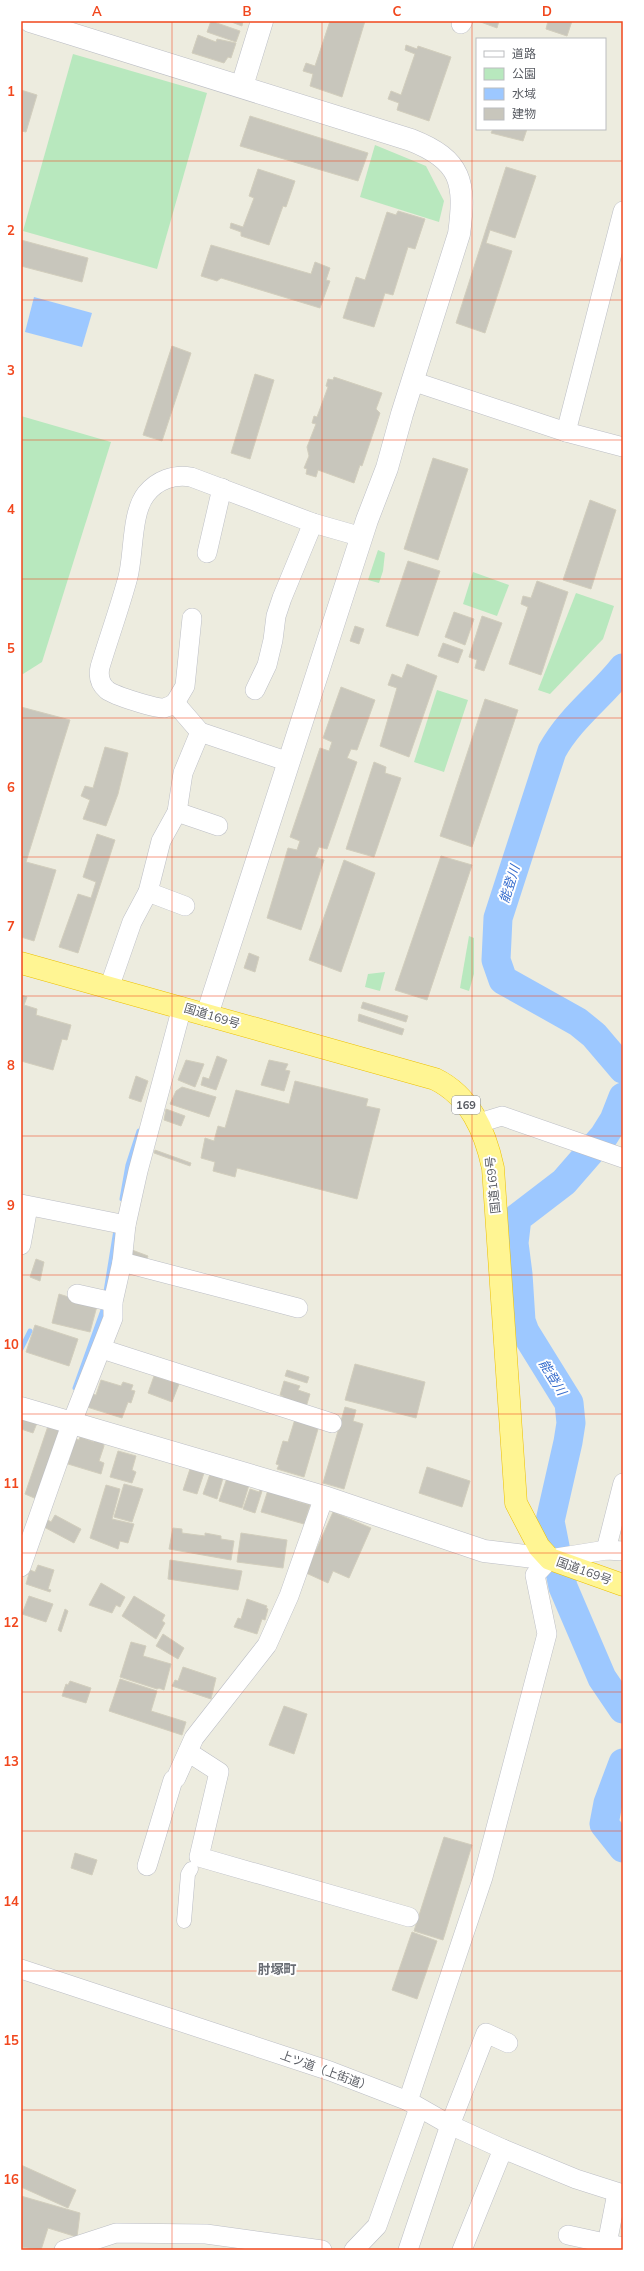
<svg xmlns="http://www.w3.org/2000/svg" width="644" height="2271" viewBox="0 0 644 2271" font-family="Mulish,'Noto Sans JP',sans-serif">
  <rect width="100%" height="100%" fill="#edecdf"/>
  <g fill="#b8e8be">
    <polygon points="73,54 207,93 157,269 23,231"/>
    <polygon points="375,145 426,166 444,201 439,222 360,197"/>
    <polygon points="21,416 111,442 42,662 23,674 21,673"/>
    <polygon points="378,550 385,553 383,571 379,583 368,580"/>
    <polygon points="473,572 509,585 497,616 463,604"/>
    <polygon points="576,593 614,606 603,639 550,694 538,690"/>
    <polygon points="437,690 468,700 444,772 414,762"/>
    <polygon points="469,936 474,938 474,974 469,991 460,988"/>
    <polygon points="385,972 380,991 365,987 368,974"/>
  </g>
  <polygon fill="#9dc8ff" points="34,297 92,313 82,347 25,332"/>
  <g fill="none" stroke-linecap="round" stroke-linejoin="round">
    <g stroke="#9dc8ff" stroke-width="5">
      <polyline points="122,1199 128,1165 139,1131"/>
      <polyline points="21,1349 30,1331"/>
      <polyline points="75,1388 103,1310 116,1230"/>
    </g>
    <g stroke="#9dc8ff" stroke-width="29">
      <path d="M623,668C600,697 570,718 552,751L498,918L496,960L503,980L578,1022L594,1035L623,1069"/>
      <polyline points="623,1097 614,1120 604,1136 564,1182 517,1218 514,1243 518,1274 521,1321 525,1332 569,1403 571,1423 568,1442 550,1521 563,1587 602,1678 623,1709"/>
      <polyline points="623,1763 608,1803 604,1824 623,1848"/>
    </g>
  </g>
  <g fill="#c8c6bc" stroke="#d2cebd">
    <polygon points="211,21 240,31 236,42 207,32"/>
    <polygon points="229,21 243,21 242,26"/>
    <polygon points="330,21 365,21 342,97 310,86 313,74 303,71 306,63 315,66"/>
    <polygon points="478,21 499,21 497,28"/>
    <polygon points="548,21 572,21 567,36 546,29"/>
    <polygon points="198,35 216,42 217,39 236,43 231,58 228,57 224,63 192,53"/>
    <polygon points="406,45 417,49 418,46 451,57 429,121 397,110 399,103 388,99 391,91 401,95 415,54 405,50"/>
    <polygon points="21,90 37,95 26,132 21,131"/>
    <polygon points="250,116 368,153 358,181 240,146"/>
    <polygon points="493,129 527,129 523,141 491,133"/>
    <polygon points="506,167 536,176 515,238 490,230 486,243 512,251 485,333 456,323"/>
    <polygon points="258,169 295,181 286,207 283,206 269,245 241,236 241,232 230,228 231,223 243,227 254,198 249,196"/>
    <polygon points="398,211 425,219 415,249 408,247 393,295 385,293 374,327 343,318 356,277 365,280 387,212 396,215"/>
    <polygon points="21,240 88,258 82,282 21,266"/>
    <polygon points="211,245 311,274 315,262 330,268 326,280 330,281 320,308 221,278 217,281 201,276"/>
    <polygon points="172,346 191,353 162,441 143,435"/>
    <polygon points="255,374 274,380 250,459 231,453"/>
    <polygon points="334,377 382,393 376,409 380,413 362,466 360,465 354,483 318,470 316,477 306,474 307,469 304,468 309,456 307,447 316,424 312,423 314,416 317,417 328,387 326,386 328,379 333,380"/>
    <polygon points="433,458 468,469 438,560 404,549"/>
    <polygon points="590,500 616,510 591,589 563,580"/>
    <polygon points="408,561 440,571 418,636 386,626"/>
    <polygon points="537,581 568,592 541,675 509,664 528,607 521,604 523,596 531,598"/>
    <polygon points="454,612 474,619 465,645 445,637"/>
    <polygon points="482,616 502,623 484,671 475,668 477,660 469,657"/>
    <polygon points="355,626 364,629 359,644 350,641"/>
    <polygon points="443,643 463,650 458,663 438,656"/>
    <polygon points="407,664 437,676 409,757 380,746 397,688 388,685 392,674 402,678"/>
    <polygon points="341,687 375,700 357,750 351,749 347,758 357,762 327,849 319,847 315,857 324,860 301,930 267,918 288,848 297,850 300,841 290,837 320,748 329,751 332,742 323,738"/>
    <polygon points="485,699 518,710 472,847 440,836"/>
    <polygon points="21,707 70,720 26,862 56,870 34,941 21,937"/>
    <polygon points="105,747 128,753 118,794 106,826 83,819 90,800 81,796 85,786 93,788"/>
    <polygon points="374,762 386,767 385,773 401,778 374,857 346,849"/>
    <polygon points="97,834 115,840 78,953 59,947 78,894 91,898 96,882 83,877"/>
    <polygon points="441,856 472,865 427,1000 395,990"/>
    <polygon points="344,860 375,873 341,972 309,960"/>
    <polygon points="249,953 259,957 255,972 244,968"/>
    <polygon points="21,995 27,997 24,1005 37,1009 36,1015 71,1025 67,1040 62,1039 53,1070 21,1061"/>
    <polygon points="363,1002 408,1016 406,1022 361,1008"/>
    <polygon points="359,1014 404,1029 402,1035 358,1021"/>
    <polygon points="217,1056 227,1060 216,1090 201,1085 203,1077 209,1079"/>
    <polygon points="186,1060 204,1064 195,1087 178,1080"/>
    <polygon points="269,1060 288,1064 285,1070 290,1071 284,1091 261,1085"/>
    <polygon points="136,1076 148,1081 141,1102 129,1098"/>
    <polygon points="295,1081 368,1099 366,1106 380,1109 357,1199 237,1168 235,1177 213,1171 215,1162 201,1158 205,1138 214,1141 218,1126 225,1128 236,1090 289,1104"/>
    <polygon points="182,1087 216,1097 209,1117 170,1104 176,1091"/>
    <polygon points="166,1109 185,1116 181,1126 164,1120"/>
    <polygon points="155,1150 191,1163 190,1166 154,1153"/>
    <polygon points="132,1250 148,1256 144,1265 129,1259"/>
    <polygon points="36,1259 44,1262 40,1281 30,1277"/>
    <polygon points="59,1294 97,1306 90,1332 52,1323"/>
    <polygon points="35,1325 78,1339 69,1366 26,1352"/>
    <polygon points="355,1364 425,1382 416,1418 345,1400"/>
    <polygon points="287,1370 309,1377 307,1383 285,1376"/>
    <polygon points="154,1376 179,1384 172,1402 148,1393"/>
    <polygon points="101,1380 121,1386 123,1382 133,1385 131,1390 135,1391 131,1403 128,1402 122,1418 87,1407 91,1394 96,1395"/>
    <polygon points="284,1381 300,1386 298,1390 310,1394 306,1407 282,1399 283,1396 280,1395"/>
    <polygon points="345,1407 356,1410 353,1421 363,1424 344,1489 323,1483"/>
    <polygon points="21,1418 37,1423 33,1433 21,1429"/>
    <polygon points="295,1419 318,1429 304,1477 277,1469 279,1465 276,1464 283,1441 288,1442"/>
    <polygon points="48,1426 60,1431 39,1500 25,1494"/>
    <polygon points="80,1437 94,1442 95,1440 103,1442 104,1446 99,1461 104,1463 101,1474 68,1464 75,1439 79,1440"/>
    <polygon points="118,1451 136,1456 132,1470 136,1472 132,1483 110,1477"/>
    <polygon points="427,1467 470,1481 462,1507 419,1493"/>
    <polygon points="190,1469 204,1473 197,1494 183,1490"/>
    <polygon points="210,1474 223,1478 217,1499 203,1494"/>
    <polygon points="227,1478 249,1485 242,1508 219,1501"/>
    <polygon points="124,1484 143,1489 132,1522 114,1517"/>
    <polygon points="106,1485 120,1489 112,1519 134,1524 128,1543 120,1541 118,1549 90,1538"/>
    <polygon points="261,1487 263,1488 255,1513 243,1509 250,1489 259,1492"/>
    <polygon points="268,1490 290,1497 289,1499 310,1505 304,1524 261,1512"/>
    <polygon points="333,1512 371,1528 349,1578 333,1571 328,1583 306,1573"/>
    <polygon points="55,1515 81,1529 74,1543 44,1527 48,1520 51,1522"/>
    <polygon points="173,1528 182,1529 182,1533 205,1536 205,1533 221,1536 221,1539 234,1541 231,1560 169,1549"/>
    <polygon points="241,1533 287,1540 283,1568 237,1562"/>
    <polygon points="170,1560 242,1571 238,1590 168,1579"/>
    <polygon points="38,1565 54,1570 48,1589 51,1590 50,1592 26,1584 30,1570 35,1572"/>
    <polygon points="101,1583 125,1597 120,1607 116,1605 112,1613 89,1605"/>
    <polygon points="29,1596 53,1604 46,1622 22,1614"/>
    <polygon points="134,1596 165,1615 162,1621 165,1623 156,1639 122,1616"/>
    <polygon points="247,1599 267,1606 266,1608 268,1609 265,1620 262,1619 257,1634 234,1627 238,1618 241,1619"/>
    <polygon points="65,1609 68,1611 61,1632 58,1630"/>
    <polygon points="163,1634 184,1648 178,1659 156,1646"/>
    <polygon points="131,1642 146,1646 143,1656 171,1664 164,1690 159,1688 157,1689 120,1677"/>
    <polygon points="183,1667 216,1678 211,1699 172,1686 175,1680 178,1681"/>
    <polygon points="120,1679 157,1691 151,1711 186,1722 182,1735 109,1711"/>
    <polygon points="70,1681 91,1688 86,1703 62,1696 66,1684 68,1685"/>
    <polygon points="284,1706 307,1714 294,1754 269,1745"/>
    <polygon points="444,1837 472,1845 443,1940 414,1931"/>
    <polygon points="75,1853 97,1860 92,1875 71,1868"/>
    <polygon points="412,1932 437,1941 417,1999 392,1990"/>
    <polygon points="21,2165 76,2190 68,2208 21,2187"/>
    <polygon points="21,2196 80,2213 77,2237 48,2228 41,2250 21,2247"/>
  </g>
  <g fill="none" stroke-linecap="round" stroke-linejoin="round">
    <defs>
      <polyline id="pedestrian" points="184,1921 188,1874 191,1869"/>
      <g id="minor">
        <polyline points="461,24 463,21"/>
        <polyline points="412,381 566,432 623,447"/>
        <polyline points="566,432 623,211"/>
        <polyline points="207,553 222,488"/>
        <polyline points="255,690 267,665 273,640 276,616 282,598 313,523"/>
        <polyline points="175,703 185,686 192,618"/>
        <path d="M289,762L200,732L175,703C172,705 168,707 164,708C154,708 115,696 107,690C100,684 98,676 100,667C109,637 120,607 128,577C134,554 131,513 146,494C157,480 174,474 191,477L313,523L362,537"/>
        <polyline points="177,812 218,826"/>
        <polyline points="148,892 185,906"/>
        <polyline points="109,988 132,922 148,892 161,841 177,812 183,773 200,732"/>
        <polyline points="479,1123 502,1116 623,1158"/>
        <polyline points="21,1204 126,1225"/>
        <polyline points="21,1245 28,1207"/>
        <polyline points="122,1262 298,1308"/>
        <polyline points="77,1294 113,1302"/>
        <polyline points="102,1349 332,1423"/>
        <polyline points="606,1550 623,1483"/>
        <polyline points="21,1567 72,1422 113,1318 113,1302 122,1262 126,1225 138,1171 182,1007"/>
        <polyline points="188,1752 219,1772 199,1857 409,1917"/>
        <polyline points="147,1866 173,1780 176,1778 194,1738 267,1645 289,1596 324,1497"/>
        <polyline points="21,1969 330,2071 408,2101 450,2125 503,2149 576,2179 623,2194"/>
        <polyline points="408,2101 483,1877 547,1634 535,1575 550,1559 606,1550 623,1551"/>
        <polyline points="568,2235 623,2247"/>
        <polyline points="607,2244 617,2193"/>
        <polyline points="64,2250 116,2233 206,2234 322,2250"/>
        <polyline points="354,2250 377,2226 419,2108"/>
        <polyline points="408,2250 450,2125 486,2033 508,2043"/>
        <polyline points="462,2250 503,2149"/>
      </g>
      <g id="tertiary">
        <path d="M30,21L411,140C462,160 466,183 459,234L402,414L387,468L367,520L207,1015"/>
        <polyline points="242,86 262,21"/>
        <polyline points="21,1408 324,1497 484,1551 550,1559"/>
      </g>
      <path id="trunk" d="M21,963L435,1079C470,1096 485,1131 493,1168L516,1503L539,1547L550,1559L623,1585"/>
    </defs>
    <use href="#pedestrian" stroke="#bcbec5" stroke-width="15"/>
    <use href="#minor" stroke="#bcbec5" stroke-width="20"/>
    <use href="#tertiary" stroke="#bcbec5" stroke-width="23"/>
    <use href="#trunk" stroke="#ecc000" stroke-width="23"/>
    <use href="#pedestrian" stroke="#fff" stroke-width="14"/>
    <use href="#minor" stroke="#fff" stroke-width="19"/>
    <use href="#tertiary" stroke="#fff" stroke-width="22"/>
    <use href="#trunk" stroke="#fff593" stroke-width="22"/>
  </g>
  <path fill="none" stroke="#f1471d" stroke-width="1" stroke-opacity="0.55" d="M172,21V2250M322,21V2250M472,21V2250M21,161H623M21,300H623M21,440H623M21,579H623M21,718H623M21,857H623M21,996H623M21,1136H623M21,1275H623M21,1414H623M21,1553H623M21,1692H623M21,1831H623M21,1971H623M21,2110H623"/>
  <g text-anchor="middle" stroke-width="4" stroke-linejoin="round" paint-order="stroke">
    <rect fill="#fff" stroke="#8a8c91" stroke-width="1" x="452" y="1096" width="28" height="18" rx="3"/>
    <g font-size="11" font-weight="bold" fill="#585b62">
      <text x="466" y="1109">169</text>
    </g>
    <g font-size="12" fill="#585b62" stroke="#fff">
      <text transform="translate(212 1016) rotate(17)" y="4">国道169号</text>
      <text transform="translate(493 1185) rotate(-96)" y="4">国道169号</text>
      <text transform="translate(584 1571) rotate(20)" y="4">国道169号</text>
      <text transform="translate(326 2071) rotate(20)" y="4">上ツ道（上街道）</text>
    </g>
    <g font-size="13" font-style="italic" fill="#356ccd" stroke="#fff">
      <text transform="translate(509 884) rotate(-73)" y="5">能登川</text>
      <text transform="translate(553 1377) rotate(58)" y="5">能登川</text>
    </g>
    <g font-size="13" font-weight="bold" fill="#696d74" stroke="#fff">
      <text x="277" y="1974">肘塚町</text>
    </g>
  </g>
  <rect width="644" height="2271" fill="none" stroke="#ffffff" stroke-width="44"/>
  <rect x="476" y="38" width="130" height="92" fill="#ffffff" stroke="#bcbdc0"/>
  <rect x="484" y="51" width="20" height="6" fill="#ffffff" stroke="#bcbdc0"/>
  <text x="512" y="58" font-size="12" fill="#585b62">道路</text>
  <rect x="484" y="68" width="20" height="12" fill="#b8e8be" stroke="#bcbdc0"/>
  <text x="512" y="78" font-size="12" fill="#585b62">公園</text>
  <rect x="484" y="88" width="20" height="12" fill="#9dc8ff" stroke="#bcbdc0"/>
  <text x="512" y="98" font-size="12" fill="#585b62">水域</text>
  <rect x="484" y="108" width="20" height="12" fill="#c8c6bc" stroke="#bcbdc0"/>
  <text x="512" y="118" font-size="12" fill="#585b62">建物</text>
  <rect x="22" y="22" width="600" height="2227" fill="none" stroke="#f1471d" stroke-width="1.5"/>
  <g font-size="13" text-anchor="middle" font-weight="bold" fill="#f1471d">
    <text x="97" y="16">A</text>
    <text x="247" y="16">B</text>
    <text x="397" y="16">C</text>
    <text x="547" y="16">D</text>
    <text x="11" y="96">1</text>
    <text x="11" y="235">2</text>
    <text x="11" y="375">3</text>
    <text x="11" y="514">4</text>
    <text x="11" y="653">5</text>
    <text x="11" y="792">6</text>
    <text x="11" y="931">7</text>
    <text x="11" y="1070">8</text>
    <text x="11" y="1210">9</text>
    <text x="11" y="1349">10</text>
    <text x="11" y="1488">11</text>
    <text x="11" y="1627">12</text>
    <text x="11" y="1766">13</text>
    <text x="11" y="1906">14</text>
    <text x="11" y="2045">15</text>
    <text x="11" y="2184">16</text>
  </g>
</svg>
